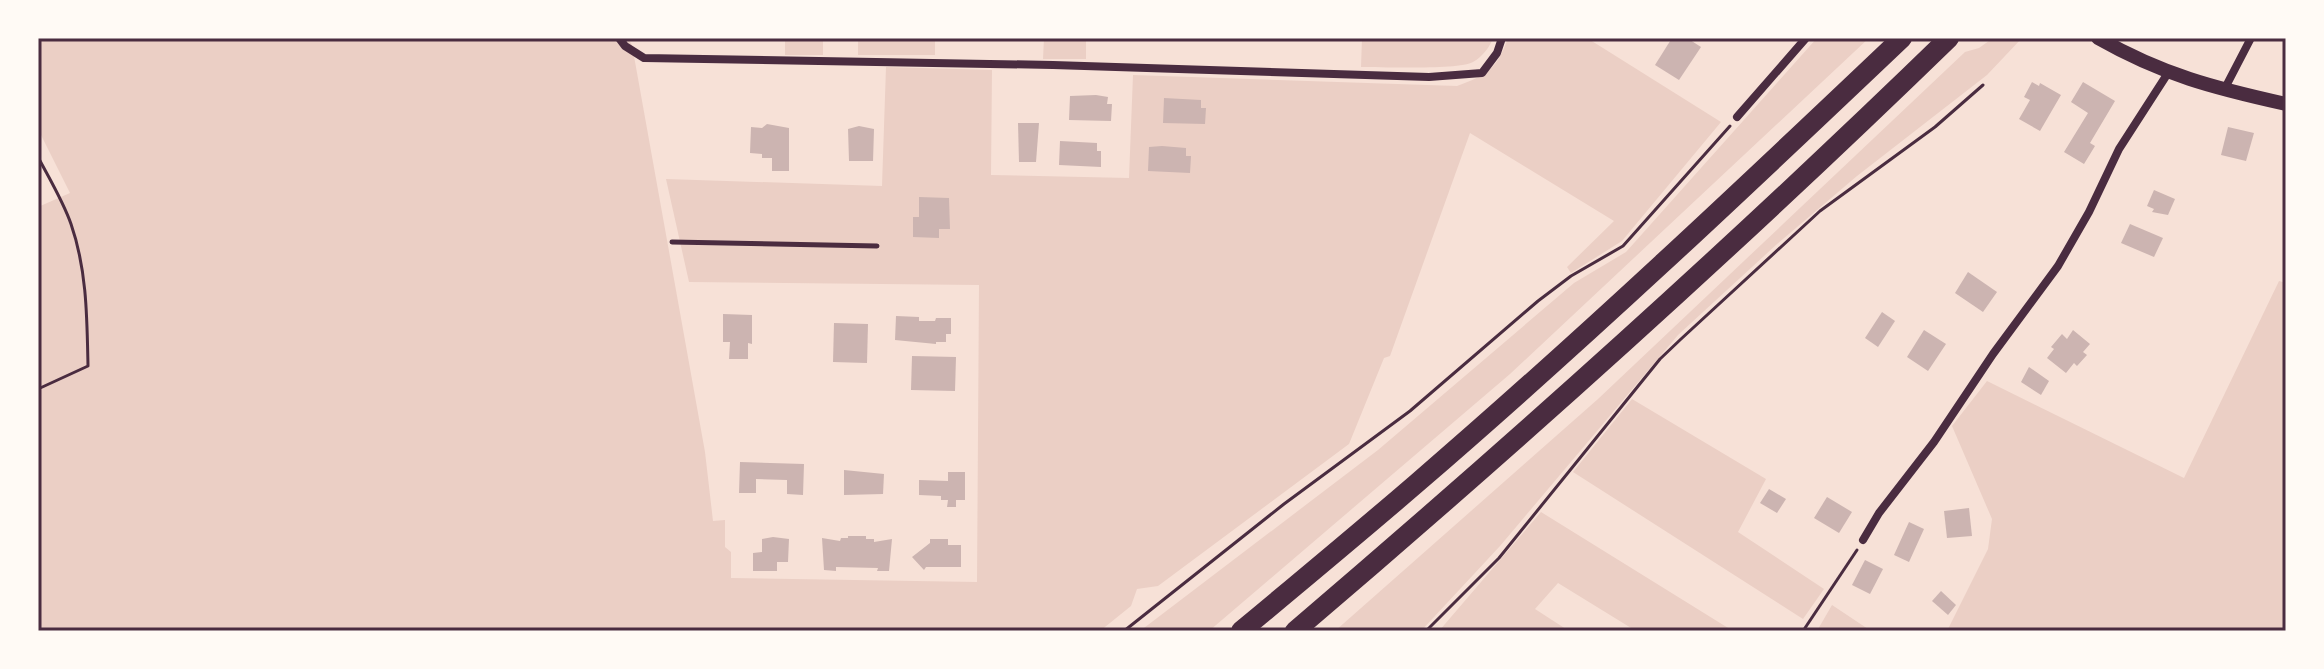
<svg xmlns="http://www.w3.org/2000/svg" width="2324" height="669" viewBox="0 0 2324 669" font-family="'Roboto Serif',serif">
  <rect width="100%" height="100%" fill="#f7e1d7"/>
  <g fill="#ebcfc5">
    <path d="M38,38H628L632,45L705,452L713,521L725,520V547L731,552V578L977,582L979,285L689,282L666,179L882,186L886,67L992,70L991,175L1129,178L1133,75L1457,86C1487,75 1497,69 1508,38H1587L1721,122L1622,241L1571,273L1567,267L1614,221L1470,133L1390,356L1384,358L1349,444L1158,586L1137,589L1131,606L1100,631H38V207L70,193L38,129Z"/>
    <rect x="785" y="38" width="38" height="17"/>
    <rect x="858" y="38" width="77" height="17"/>
    <polygon points="1044,38 1086,38 1086,59 1043,59"/>
    <path d="M1362,38H1493C1490,47 1482,57 1473,62C1460,70 1381,67 1361,67Z"/>
    <polygon points="1817,38 1869,38 1510,374 1209,631 1140,631 1378,450 1574,283 1626,252"/>
    <polygon points="1993,38 2022,38 1987,75 1857,176 1776,245 1678,335 1500,546 1421,631 1335,631 1598,399 1965,52 1979,48"/>
    <polygon points="2279,281 2286,283 2286,631 1947,631 1988,549 1992,519 1952,426 1987,381 2184,478"/>
    <polygon points="1632,399 1766,479 1738,532 1824,589 1803,619 1573,472"/>
    <polygon points="1541,512 1733,631 1636,631 1558,583 1535,609 1569,631 1439,631"/>
    <polygon points="1832,605 1871,631 1817,631"/>
  </g>
  <g fill="#ccb4b1">
    <polygon points="1672,38 1687,38 1701,47 1679,80 1655,65"/>
    <polygon points="2032,82 2039,86 2040,83 2061,95 2040,131 2019,119 2030,100 2024,97"/>
    <polygon points="2083,82 2115,101 2090,143 2095,146 2084,164 2064,152 2088,113 2071,102"/>
    <polygon points="1096,95 1108,97 1107,104 1112,104 1111,121 1069,120 1070,96"/>
    <polygon points="1164,98 1201,100 1201,108 1206,108 1205,124 1163,123"/>
    <polygon points="1018,123 1039,123 1036,162 1019,162"/>
    <polygon points="767,124 789,128 789,171 772,171 772,158 762,158 762,154 750,153 751,127 762,128"/>
    <polygon points="859,126 874,129 873,161 849,161 848,129"/>
    <polygon points="2228,127 2254,133 2246,161 2221,155"/>
    <polygon points="1060,141 1097,143 1097,151 1101,151 1101,167 1059,165"/>
    <polygon points="1162,146 1186,148 1186,156 1191,156 1190,173 1148,171 1149,147"/>
    <polygon points="2154,190 2175,199 2168,215 2152,212 2154,209 2147,206"/>
    <polygon points="919,197 949,198 950,229 939,229 939,238 913,237 913,217 919,217"/>
    <polygon points="2130,224 2163,238 2154,257 2121,243"/>
    <polygon points="1968,272 1997,292 1983,312 1955,293"/>
    <polygon points="1882,312 1895,321 1878,347 1865,338"/>
    <polygon points="723,314 752,315 752,344 748,343 748,359 729,359 730,342 723,342"/>
    <polygon points="896,316 919,317 919,321 935,321 936,318 951,318 951,334 946,334 946,342 936,342 936,344 895,340"/>
    <polygon points="834,323 868,324 867,363 833,362"/>
    <polygon points="1924,330 1946,344 1928,371 1907,357"/>
    <polygon points="2073,330 2090,344 2083,352 2087,355 2077,366 2074,363 2066,373 2047,358 2054,349 2051,347 2062,334 2067,339"/>
    <polygon points="912,356 956,357 955,391 911,390"/>
    <polygon points="2029,367 2049,381 2041,395 2021,382"/>
    <polygon points="740,462 804,464 803,495 787,494 787,480 756,479 756,493 739,493"/>
    <polygon points="844,470 884,474 883,494 844,495"/>
    <polygon points="948,472 965,472 965,500 956,500 956,507 947,507 948,500 941,500 941,496 919,495 919,480 948,481"/>
    <polygon points="1769,489 1786,499 1777,513 1760,503"/>
    <polygon points="1827,497 1852,512 1839,533 1814,518"/>
    <polygon points="1969,508 1972,536 1947,538 1944,511"/>
    <polygon points="1909,522 1924,529 1909,562 1894,555"/>
    <polygon points="848,536 866,536 866,539 874,539 874,542 892,539 889,571 877,571 878,568 836,567 836,571 824,570 822,538 840,541 841,538 848,538"/>
    <polygon points="773,537 789,539 788,562 777,562 777,571 753,571 753,553 762,552 762,539"/>
    <polygon points="930,539 948,539 948,545 961,545 961,567 926,567 924,570 912,557 930,543"/>
    <polygon points="1865,560 1883,569 1870,594 1852,585"/>
    <polygon points="1941,591 1956,605 1948,615 1932,601"/>
  </g>
  <g fill="none" stroke-linecap="round" stroke-linejoin="round">
    <g stroke="#4a2c40" stroke-width="3">
      <path d="M38,157C49,178 63,201 71,224C87,270 87,318 88,366L38,389"/>
      <polyline points="1124,631 1284,504 1410,411 1538,301 1571,276 1623,246 1730,126"/>
      <polyline points="1426,631 1499,558 1660,359 1681,339 1820,211 1935,127 1983,85"/>
      <polyline points="1803,631 1857,550"/>
    </g>
    <polyline stroke="#4a2c40" stroke-width="5" points="672,242 877,246"/>
    <g stroke="#4a2c40" stroke-width="8">
      <polyline points="619,38 625,46 644,58 1053,65 1429,77 1482,73 1497,53 1502,38"/>
      <polyline points="2224,90 2251,38"/>
      <polyline points="1737,117 1806,38"/>
      <polyline points="1863,540 1879,513 1934,442 1993,354 2058,266 2089,212 2119,149 2168,73"/>
    </g>
    <path stroke="#4a2c40" stroke-width="14" d="M2098,38C2163,75 2214,88 2286,104"/>
    <g stroke="#4a2c40" stroke-width="20">
      <path d="M1241,631C1300,582 1359,533 1417,483C1583,340 1743,189 1902,38"/>
      <path d="M1295,631C1519,440 1738,243 1949,38"/>
    </g>
  </g>
  <rect width="2324" height="669" fill="none" stroke="#fffaf5" stroke-width="80"/>
  <rect x="40" y="40" width="2244" height="589" fill="none" stroke="#4a2c40" stroke-width="3"/>
</svg>
